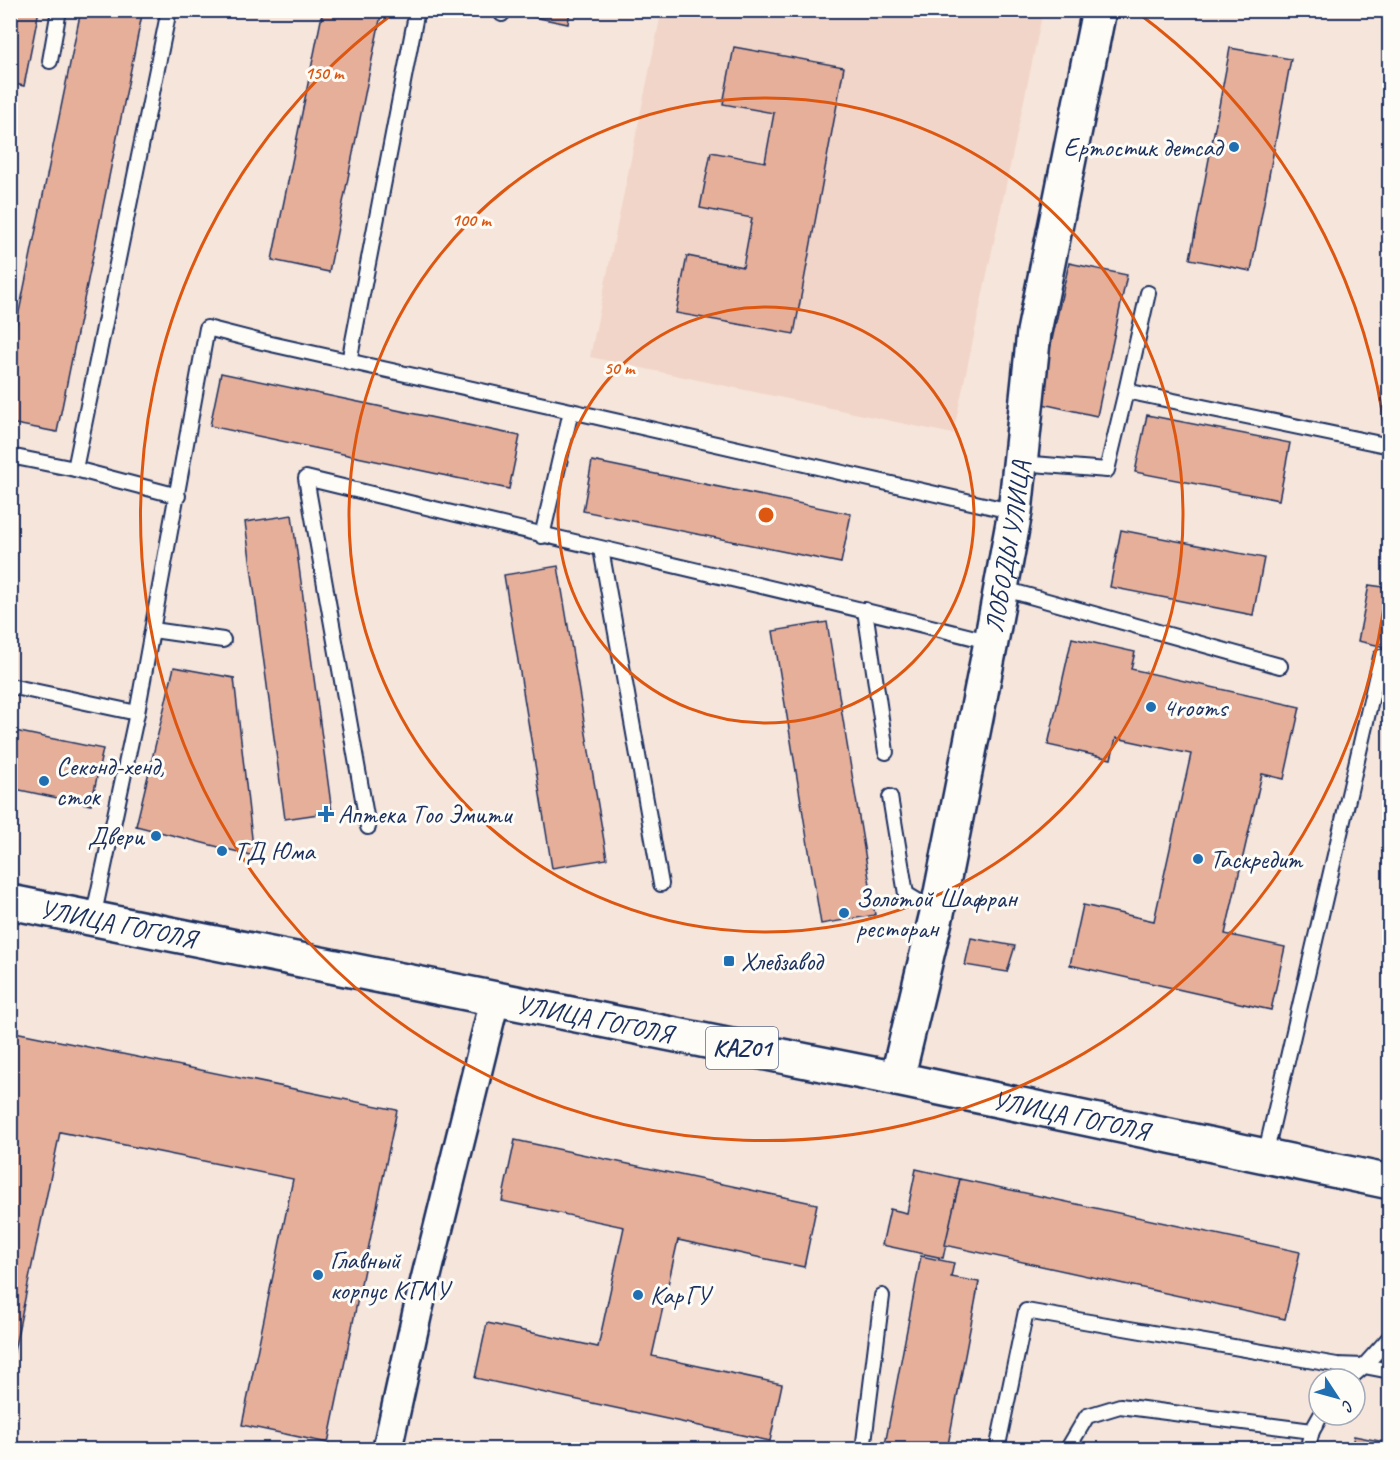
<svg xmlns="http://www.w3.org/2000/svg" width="1400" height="1460" viewBox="0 0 1400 1460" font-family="Caveat,sans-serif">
  <rect width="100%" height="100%" fill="#f6e5db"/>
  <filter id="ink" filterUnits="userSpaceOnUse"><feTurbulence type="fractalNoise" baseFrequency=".0167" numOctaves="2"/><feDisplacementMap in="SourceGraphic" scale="12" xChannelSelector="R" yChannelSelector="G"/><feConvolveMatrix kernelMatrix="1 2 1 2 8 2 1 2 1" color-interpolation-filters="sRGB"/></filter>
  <g filter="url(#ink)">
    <polygon fill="#f1d5c8" points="666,11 1043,11 953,434 590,357 660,19"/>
    <g fill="#e5af9a" stroke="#1b2f5e" stroke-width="1.5">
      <polygon points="10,10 39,10 24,86 10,83"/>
      <polygon points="81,10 143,10 57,432 10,423 10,356"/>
      <polygon points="323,10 382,10 329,272 272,260"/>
      <polygon points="515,10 570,10 568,24 514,13"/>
      <polygon points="734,47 844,67 794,334 676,313 687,256 743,267 752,218 700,208 711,152 765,162 774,113 723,104"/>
      <polygon points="1230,48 1291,59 1251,271 1190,259"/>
      <polygon points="1069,263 1127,275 1097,416 1038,403"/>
      <polygon points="221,373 520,436 509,489 210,426"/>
      <polygon points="1147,415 1290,443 1279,500 1135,472"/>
      <polygon points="592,461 851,514 841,563 583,511"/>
      <polygon points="292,515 332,812 285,819 245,522"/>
      <polygon points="1121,530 1264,558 1253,615 1110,587"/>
      <polygon points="558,566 607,859 552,868 504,575"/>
      <polygon points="1369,585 1390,588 1390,648 1358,641"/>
      <polygon points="827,622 875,915 821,924 773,631"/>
      <polygon points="1072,638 1135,652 1131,669 1300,707 1284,779 1262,774 1225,934 1285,947 1271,1010 1070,965 1083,905 1154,921 1191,754 1116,738 1111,759 1048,745"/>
      <polygon points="174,667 234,678 254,856 136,826"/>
      <polygon points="10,730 103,749 91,805 10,788"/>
      <polygon points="971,938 1015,946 1007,972 965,965"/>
      <polygon points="10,1031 397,1110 328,1443 242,1425 293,1179 60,1132 10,1370"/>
      <polygon points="515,1140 817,1204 804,1267 678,1240 652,1356 782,1384 770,1441 475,1378 487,1323 598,1347 624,1227 502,1201"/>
      <polygon points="916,1169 960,1179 943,1258 882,1245 890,1209 907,1213"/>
      <polygon points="960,1179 1300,1252 1285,1319 945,1245"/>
      <polygon points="921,1256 954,1263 951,1277 979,1282 947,1450 884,1450"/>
      <polygon points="1354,1436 1390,1443 1390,1450 1351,1450"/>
    </g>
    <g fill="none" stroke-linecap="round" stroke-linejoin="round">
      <defs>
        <g id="lane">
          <polyline points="502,14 503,10"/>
          <polyline points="50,61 59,10"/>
          <polyline points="349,362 417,10"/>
          <polyline points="1126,391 1148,293"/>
          <polyline points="10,456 75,469 178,496"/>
          <polyline points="1021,463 1107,470 1126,391 1390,446"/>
          <polyline points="75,469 169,10"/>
          <polyline points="542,536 571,411"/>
          <polyline points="601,549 661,884"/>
          <polyline points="1001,588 1280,666"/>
          <polyline points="865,610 886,752"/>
          <polyline points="153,630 223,640"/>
          <polyline points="10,686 137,713"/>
          <polyline points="890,797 906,894 936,912"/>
          <path d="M368,827L306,478C534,534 763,584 991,642"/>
          <polyline points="93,918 137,713 207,328 262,342 571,411 1015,512"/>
          <polyline points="1265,1156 1381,657"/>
          <polyline points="1349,1379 1364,1366 1390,1371"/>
          <polyline points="863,1450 882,1296"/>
          <polyline points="997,1450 1026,1311 1337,1365 1364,1366 1390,1337"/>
          <polyline points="1067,1450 1087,1416 1120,1406 1312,1431"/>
          <polyline points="1307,1450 1312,1431 1321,1415"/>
        </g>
        <polyline id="street" points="387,1450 417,1314 495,999"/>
        <g id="secondary">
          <path id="s1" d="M897,1079L937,913L991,642L1015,512L1034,332L1099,10"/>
        </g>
        <g id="highway">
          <path id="s2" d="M10,902L897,1079L1390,1182"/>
        </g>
      </defs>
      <use href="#lane" stroke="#1b2f5e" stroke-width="18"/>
      <use href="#street" stroke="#1b2f5e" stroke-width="33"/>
      <use href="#secondary" stroke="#1b2f5e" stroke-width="38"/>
      <use href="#highway" stroke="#1b2f5e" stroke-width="38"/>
      <use href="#lane" stroke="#fdfcf7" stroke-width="14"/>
      <use href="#street" stroke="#fdfcf7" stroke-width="28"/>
      <use href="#secondary" stroke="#fdfcf7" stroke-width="33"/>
      <use href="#highway" stroke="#fdfcf7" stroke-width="33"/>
    </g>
  </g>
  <g fill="none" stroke="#de5710" stroke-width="3">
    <circle cx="766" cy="515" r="208"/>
    <circle cx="766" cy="515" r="417"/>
    <path d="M1389 559A625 625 0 1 1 394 13M1138 13A625 625 0 0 1 1389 471"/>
  </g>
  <g fill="#1f6fb2" stroke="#fdfcf7" stroke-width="2">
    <circle cx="1234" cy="147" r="6"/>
    <circle cx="1151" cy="707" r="6"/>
    <circle cx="44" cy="781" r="6"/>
    <path d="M323 805h6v6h6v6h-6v6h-6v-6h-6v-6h6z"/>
    <circle cx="156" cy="836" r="6"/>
    <circle cx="222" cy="851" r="6"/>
    <circle cx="1198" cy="859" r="6"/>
    <circle cx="844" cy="913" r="6"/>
    <rect x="723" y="955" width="12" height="12" rx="3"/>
    <circle cx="318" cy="1275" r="6"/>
    <circle cx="638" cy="1295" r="6"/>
  </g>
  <g text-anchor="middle" stroke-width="6" stroke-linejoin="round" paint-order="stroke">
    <rect fill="#fdfcf7" stroke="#5f6c8c" stroke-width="1.5" x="706" y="1027" width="72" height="42" rx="4.5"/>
    <g font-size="24" font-weight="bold" fill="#1b2f5e">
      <text x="742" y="1056">KАZ01</text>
    </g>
    <g font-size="26" fill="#1b2f5e" stroke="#fdfcf7" text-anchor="start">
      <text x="1222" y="156" text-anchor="end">Ертостик детсад</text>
      <text x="1163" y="716">4rooms</text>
      <text x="56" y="775">Секонд-хенд,<tspan x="56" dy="30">сток</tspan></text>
      <text x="338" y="823">Аптека Тоо Эмити</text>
      <text x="144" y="845" text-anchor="end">Двери</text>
      <text x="234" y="860">ТД Юма</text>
      <text x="1210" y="868">Таскредит</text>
      <text x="856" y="907">Золотой Шафран<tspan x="856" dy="30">ресторан</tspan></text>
      <text x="741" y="970">Хлебзавод</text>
      <text x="330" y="1269">Главный<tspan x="330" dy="30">корпус КГМУ</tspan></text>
      <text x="650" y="1304">КарГУ</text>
    </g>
    <g font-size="26" fill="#1b2f5e" stroke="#fdfcf7">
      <text dy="9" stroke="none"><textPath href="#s1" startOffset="544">ЛОБОДЫ УЛИЦА</textPath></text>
      <text dy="9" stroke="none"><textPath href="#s2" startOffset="110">УЛИЦА ГОГОЛЯ</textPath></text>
      <text dy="9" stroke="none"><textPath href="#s2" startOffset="596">УЛИЦА ГОГОЛЯ</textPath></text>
      <text dy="9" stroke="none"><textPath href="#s2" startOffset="1082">УЛИЦА ГОГОЛЯ</textPath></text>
    </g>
  </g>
  <circle cx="766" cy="515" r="9" fill="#de5710" stroke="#fdfcf7" stroke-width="3"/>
  <g font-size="18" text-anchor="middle" font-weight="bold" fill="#de5710" stroke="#fdfcf7" stroke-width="6" stroke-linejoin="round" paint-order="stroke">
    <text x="324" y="79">150 m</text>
    <text x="471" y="226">100 m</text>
    <text x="619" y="374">50 m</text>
  </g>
  <rect width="1400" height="1460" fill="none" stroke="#fdfcf7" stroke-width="36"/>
  <rect x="18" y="18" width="1364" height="1424" fill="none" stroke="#1b2f5e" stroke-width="2" filter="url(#ink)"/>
  <g transform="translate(1337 1397) rotate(126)"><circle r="28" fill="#fdfcf7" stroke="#a3aaba" stroke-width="1.5"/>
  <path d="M0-4.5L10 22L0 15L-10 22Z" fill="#1f6fb2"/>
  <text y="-9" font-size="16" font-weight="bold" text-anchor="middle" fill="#1b2f5e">С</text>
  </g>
</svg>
